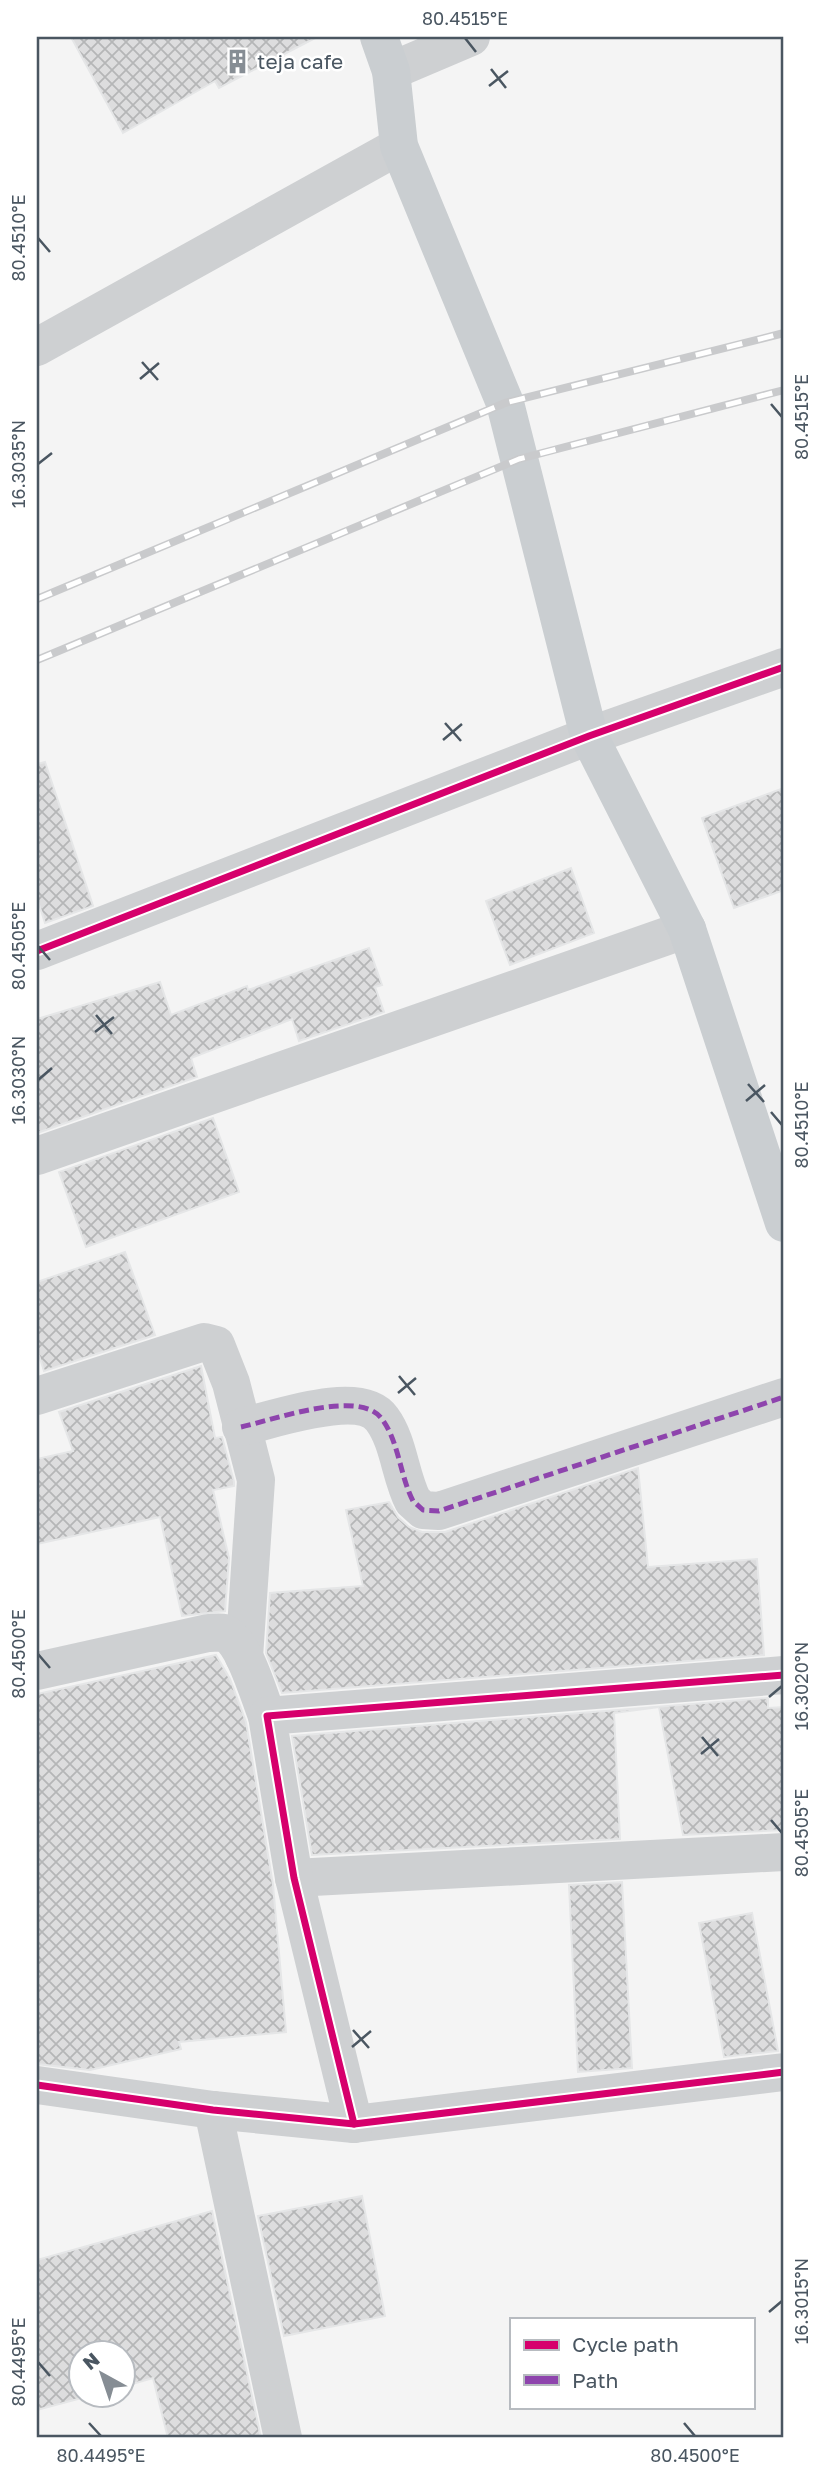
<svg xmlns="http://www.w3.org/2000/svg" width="821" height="2475" viewBox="0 0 821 2475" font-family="'Golos Text',sans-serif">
  <defs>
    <pattern id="building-cross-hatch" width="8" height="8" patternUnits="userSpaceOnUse" patternTransform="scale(1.75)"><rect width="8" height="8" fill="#ddddde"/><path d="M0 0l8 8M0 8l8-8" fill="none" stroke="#b5b6b7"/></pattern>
  </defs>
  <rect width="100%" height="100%" fill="#f4f4f4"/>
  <g fill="url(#building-cross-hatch)" stroke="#e5e6e7" stroke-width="2">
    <polygon points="71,37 317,37 219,88 215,81 123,133"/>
    <polygon points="45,762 93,906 45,923 37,898 37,764"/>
    <polygon points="784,788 784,890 734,908 702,818"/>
    <polygon points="571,868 594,933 510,965 486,901"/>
    <polygon points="369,948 382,985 375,987 384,1012 299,1041 292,1019 191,1058 197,1077 37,1133 37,1019 160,982 171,1015 247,986 248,990"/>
    <polygon points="213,1118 239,1192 86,1247 59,1172"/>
    <polygon points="125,1252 155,1335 44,1371 37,1349 37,1282"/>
    <polygon points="201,1366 215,1438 222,1437 234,1482 234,1486 213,1490 229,1558 225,1611 182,1616 160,1517 37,1544 37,1459 73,1451 59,1412"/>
    <polygon points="638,1468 648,1567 757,1559 764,1655 282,1693 266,1653 270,1593 363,1586 346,1510 389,1502 398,1517 409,1527 422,1532 445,1532"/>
    <polygon points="216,1655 230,1679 246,1722 273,1885 286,2032 179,2042 181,2049 90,2070 37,2064 37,1694"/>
    <polygon points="768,1698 768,1708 784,1707 784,1830 683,1835 659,1707 614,1713 620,1839 312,1855 292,1736"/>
    <polygon points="622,1882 632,2068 578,2072 569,1885"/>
    <polygon points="752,1913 778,2051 724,2057 699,1923"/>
    <polygon points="362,2196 385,2316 284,2336 258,2216"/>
    <polygon points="212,2211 261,2438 168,2438 153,2378 122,2387 122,2353 80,2353 80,2395 93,2395 37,2410 37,2260"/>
  </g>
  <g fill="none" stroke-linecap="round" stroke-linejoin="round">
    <g stroke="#ced0d2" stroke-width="38">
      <polyline points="391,71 471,37"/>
      <polyline points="37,347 399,146"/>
      <polyline points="37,951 589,736 784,667"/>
      <polyline points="37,1156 687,929"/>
      <polyline points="37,1396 204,1342 216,1345 231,1383 256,1480 244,1657"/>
      <path d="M241,1427C273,1420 360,1388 382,1419C399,1442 400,1476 413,1501L423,1510L439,1511L784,1397"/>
      <path d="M37,1671L208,1633C213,1633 220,1632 224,1633C244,1641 259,1696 267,1716"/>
      <polyline points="294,1878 784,1852"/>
      <polyline points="37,2085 213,2110 354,2124 784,2072"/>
      <polyline points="213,2110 283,2438"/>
      <polyline points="354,2124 294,1878 267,1716 784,1675"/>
    </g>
    <polyline stroke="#caced1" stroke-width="38" points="379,37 391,71 399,146 505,403 589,736 687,929 784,1223"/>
    <defs>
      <g id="rail">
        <polyline points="37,599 505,403 784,333"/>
        <polyline points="37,660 519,459 784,390"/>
      </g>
    </defs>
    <use href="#rail" stroke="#c9cacc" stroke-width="8"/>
    <use href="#rail" stroke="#fff" stroke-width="5" stroke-dasharray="16" stroke-linecap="butt"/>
    <path stroke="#8e44ad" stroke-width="5" stroke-dasharray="10 5" stroke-linecap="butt" d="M241,1427C273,1420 360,1388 382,1419C399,1442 400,1476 413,1501L423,1510L439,1511L784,1397"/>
    <defs>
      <g id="cycleway">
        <polyline points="37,951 589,736 784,667"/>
        <polyline points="37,2085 213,2110 354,2124 784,2072"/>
        <polyline points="354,2124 294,1878 267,1716 784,1675"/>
      </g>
    </defs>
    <use href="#cycleway" stroke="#fff" stroke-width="11"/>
    <use href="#cycleway" stroke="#d6006c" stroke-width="7"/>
  </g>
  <path fill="none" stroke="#4a5661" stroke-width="2.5" d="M465,38L476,52M491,69L506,88M489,86L508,71M38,238L50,252M142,362L158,380M140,379L159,363M771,404L782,417M38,464L52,453M445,723L461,741M443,740L462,724M38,946L50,960M96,1015L112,1034M95,1032L114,1017M38,1080L52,1068M748,1084L764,1102M746,1101L765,1085M771,1112L782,1125M399,1376L415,1395M398,1393L416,1378M38,1654L50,1668M769,1697L782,1686M702,1737L718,1756M701,1754L719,1739M771,1820L782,1833M353,2030L369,2048M352,2047L371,2031M769,2312L782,2301M38,2362L50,2376M89,2423L101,2436M684,2423L695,2436"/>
  <defs>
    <symbol id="building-bare" viewBox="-9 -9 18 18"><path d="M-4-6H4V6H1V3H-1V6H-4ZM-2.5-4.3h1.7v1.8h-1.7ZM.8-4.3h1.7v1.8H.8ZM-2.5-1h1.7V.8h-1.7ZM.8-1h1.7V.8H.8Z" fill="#868d94" stroke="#fff" stroke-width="2.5" paint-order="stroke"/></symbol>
  </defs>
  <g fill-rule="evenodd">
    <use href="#building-bare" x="220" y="44" width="35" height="35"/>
  </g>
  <g text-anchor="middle" stroke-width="5" stroke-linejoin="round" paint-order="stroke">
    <g font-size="21" fill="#4a5661" stroke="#fff" text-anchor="start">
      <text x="257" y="69">teja cafe</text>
    </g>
  </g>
  <rect width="821" height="2475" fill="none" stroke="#ffffff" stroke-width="77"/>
  <rect x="510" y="2318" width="245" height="91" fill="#ffffff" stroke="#b7bbc0" stroke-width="2"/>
  <rect x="524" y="2340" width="35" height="10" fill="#d6006c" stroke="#b7bbc0" stroke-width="2"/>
  <text x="572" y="2352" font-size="21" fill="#4a5661">Cycle path</text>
  <rect x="524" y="2375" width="35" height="10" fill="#8e44ad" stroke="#b7bbc0" stroke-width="2"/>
  <text x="572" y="2388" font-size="21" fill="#4a5661">Path</text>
  <g transform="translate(102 2374) rotate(320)"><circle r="33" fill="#ffffff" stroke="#b7bbc0" stroke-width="2"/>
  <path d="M0-5L12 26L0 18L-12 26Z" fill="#868d94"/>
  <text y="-10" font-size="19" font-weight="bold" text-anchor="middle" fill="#4a5661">N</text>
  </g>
  <rect x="38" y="38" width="744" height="2398" fill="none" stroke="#4a5661" stroke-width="2.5"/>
  <g font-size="18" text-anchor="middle" fill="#4a5661">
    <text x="465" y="25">80.4515°E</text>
    <text transform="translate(19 238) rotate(-90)" y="6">80.4510°E</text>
    <text transform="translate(802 417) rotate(-90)" y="6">80.4515°E</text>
    <text transform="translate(19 464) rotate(-90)" y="6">16.3035°N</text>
    <text transform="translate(19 946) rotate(-90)" y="6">80.4505°E</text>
    <text transform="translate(19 1080) rotate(-90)" y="6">16.3030°N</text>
    <text transform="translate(802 1125) rotate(-90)" y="6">80.4510°E</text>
    <text transform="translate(19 1654) rotate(-90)" y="6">80.4500°E</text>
    <text transform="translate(802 1686) rotate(-90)" y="6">16.3020°N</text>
    <text transform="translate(802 1833) rotate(-90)" y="6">80.4505°E</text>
    <text transform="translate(802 2301) rotate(-90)" y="6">16.3015°N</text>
    <text transform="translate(19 2362) rotate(-90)" y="6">80.4495°E</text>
    <text x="101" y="2462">80.4495°E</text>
    <text x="695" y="2462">80.4500°E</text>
  </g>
</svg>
